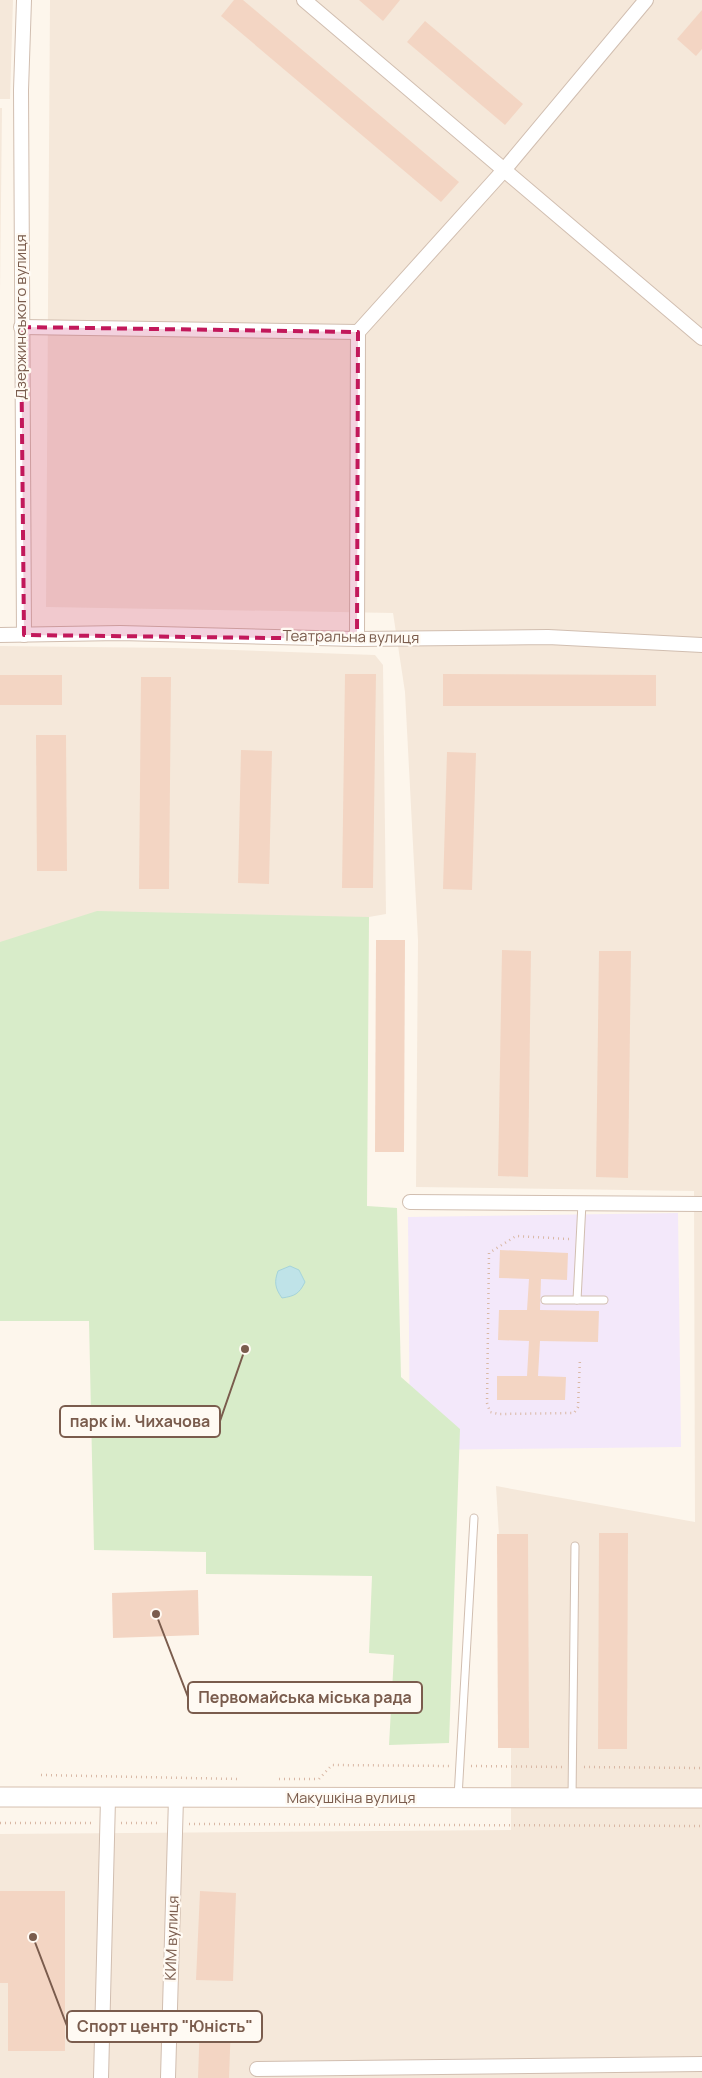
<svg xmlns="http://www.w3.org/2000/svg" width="702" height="2078" viewBox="0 0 702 2078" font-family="Manrope,sans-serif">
  <rect width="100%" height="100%" fill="#fdf6ec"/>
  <g fill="#f5e8da">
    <polygon points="0,0 13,0 10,99 0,99"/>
    <polygon points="50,0 702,0 702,2078 0,2078 0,1834 511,1830 511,1734 496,1486 695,1522 694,1191 416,1187 418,940 405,692 393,613 46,607"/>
    <polygon points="0,108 2,108 0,293"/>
    <polygon points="0,646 175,648 375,655 383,665 386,914 369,917 0,942"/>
  </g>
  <polygon fill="#f3e8fa" points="678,1213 681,1447 410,1450 408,1217"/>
  <polygon fill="#d8ecc9" points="97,911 369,917 367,1206 397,1208 401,1377 460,1429 449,1743 389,1745 394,1655 369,1653 372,1576 206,1574 206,1552 94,1550 89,1321 0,1321 0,942"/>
  <path fill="#bfe3e8" stroke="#a5d3da" d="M290,1266L299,1270L305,1282C299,1294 295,1296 282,1298C275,1288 274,1282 278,1271Z"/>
  <g fill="#f3d5c3">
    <polygon points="234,0 243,0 459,182 441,202 221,16"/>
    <polygon points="359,0 400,0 383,21"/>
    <polygon points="702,10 702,49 696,56 677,39"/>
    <polygon points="425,21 523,104 505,125 407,42"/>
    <polygon points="345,674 376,674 373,888 342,888"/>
    <polygon points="443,674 656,675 656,706 443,706"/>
    <rect x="0" y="675" width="62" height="30"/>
    <polygon points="141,677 171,677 169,889 139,889"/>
    <polygon points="36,735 66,735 67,871 37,871"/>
    <polygon points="241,750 272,751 269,884 238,883"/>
    <polygon points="447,752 476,753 472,890 443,889"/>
    <polygon points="376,940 405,940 404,1152 375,1152"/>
    <polygon points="502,950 531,951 528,1177 498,1176"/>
    <polygon points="599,951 631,951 628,1178 596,1177"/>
    <polygon points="500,1250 568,1253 567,1280 541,1279 540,1310 599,1311 598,1342 540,1341 538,1376 566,1377 565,1400 497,1400 497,1376 527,1376 529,1341 498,1340 499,1310 527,1310 529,1279 499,1278"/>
    <polygon points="599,1533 628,1533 627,1749 598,1749"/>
    <polygon points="497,1534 528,1534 529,1748 498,1748"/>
    <polygon points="198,1590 199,1635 113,1638 112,1593"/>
    <polygon points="0,1891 65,1891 65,2051 8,2051 8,1983 0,1983"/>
    <polygon points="200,1891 236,1893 233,1981 196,1980"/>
    <polygon points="200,2022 231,2023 229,2078 198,2078"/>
  </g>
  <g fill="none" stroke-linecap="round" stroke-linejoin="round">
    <defs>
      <g id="lane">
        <polyline points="545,1300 604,1300"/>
        <polyline points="577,1300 582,1203"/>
        <polyline points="458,1797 474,1518"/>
        <polyline points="572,1798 575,1546"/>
      </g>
      <g id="street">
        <polyline points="304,0 702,338"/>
        <polyline points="21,327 358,332 504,170 646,0"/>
        <polyline points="0,635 120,633 357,639 548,637 702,645"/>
        <polyline points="24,635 21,90 24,0"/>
        <polyline points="357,639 358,332"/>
        <polyline points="410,1202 702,1204"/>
        <polyline points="257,2069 702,2064"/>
        <polyline points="101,2078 108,1799"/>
        <polyline points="168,2078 176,1798"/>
      </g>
      <polyline id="secondary" points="0,1797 702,1798"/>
    </defs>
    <use href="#lane" stroke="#d1beb0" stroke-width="9"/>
    <use href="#street" stroke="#d1beb0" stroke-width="16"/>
    <use href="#secondary" stroke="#d6c0b0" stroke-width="21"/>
    <g stroke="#d9b8a5" stroke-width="2.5" stroke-dasharray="1 4" stroke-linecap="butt">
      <polyline points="569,1239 516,1236 489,1253 487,1403 490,1412 498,1414 574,1413 578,1407 580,1358"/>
      <polyline points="471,1766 563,1767"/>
      <polyline points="584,1767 702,1768"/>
      <polyline points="41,1775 239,1779"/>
      <polyline points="279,1779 319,1779 332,1765 451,1766"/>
      <polyline points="0,1823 93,1823"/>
      <polyline points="121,1823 161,1823"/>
      <polyline points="189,1824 702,1826"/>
    </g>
    <use href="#lane" stroke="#fff" stroke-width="7"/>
    <use href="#street" stroke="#fff" stroke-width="14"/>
    <use href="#secondary" stroke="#fff" stroke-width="19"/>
  </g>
  <path fill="#c2185b" fill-opacity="0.2" stroke="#c2185b" stroke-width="4" stroke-dasharray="10 6" stroke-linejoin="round" d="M21,327L358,332L357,639L24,635Z"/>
  <g text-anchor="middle" stroke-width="4.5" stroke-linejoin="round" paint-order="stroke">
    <g font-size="15" fill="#7a5c4d" stroke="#fffaf3">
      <text transform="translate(21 317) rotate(-90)" y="5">Дзержинського вулиця</text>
      <text transform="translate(351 637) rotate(1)" y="5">Театральна вулиця</text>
      <text x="351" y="1803">Макушкіна вулиця</text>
      <text transform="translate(172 1938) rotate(-88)" y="5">КИМ вулиця</text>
    </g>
  </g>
  <path fill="none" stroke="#7a5c4d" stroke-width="2" d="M245 1349L220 1421M156 1614L188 1697M33 1937L67 2026"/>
  <g fill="#7a5c4d" stroke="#fffaf3" stroke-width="2">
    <circle cx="245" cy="1349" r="5"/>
    <circle cx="156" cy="1614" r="5"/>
    <circle cx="33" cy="1937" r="5"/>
  </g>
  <g fill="#fffaf3" stroke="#7a5c4d" stroke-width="2">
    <rect x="60" y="1406" width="160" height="31" rx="5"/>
    <rect x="188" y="1682" width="234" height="31" rx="5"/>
    <rect x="67" y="2011" width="195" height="31" rx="5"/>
  </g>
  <g font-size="16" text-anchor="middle" font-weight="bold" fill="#7a5c4d">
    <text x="140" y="1427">парк ім. Чихачова</text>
    <text x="305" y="1703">Первомайська міська рада</text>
    <text x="165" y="2032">Спорт центр "Юність"</text>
  </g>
</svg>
